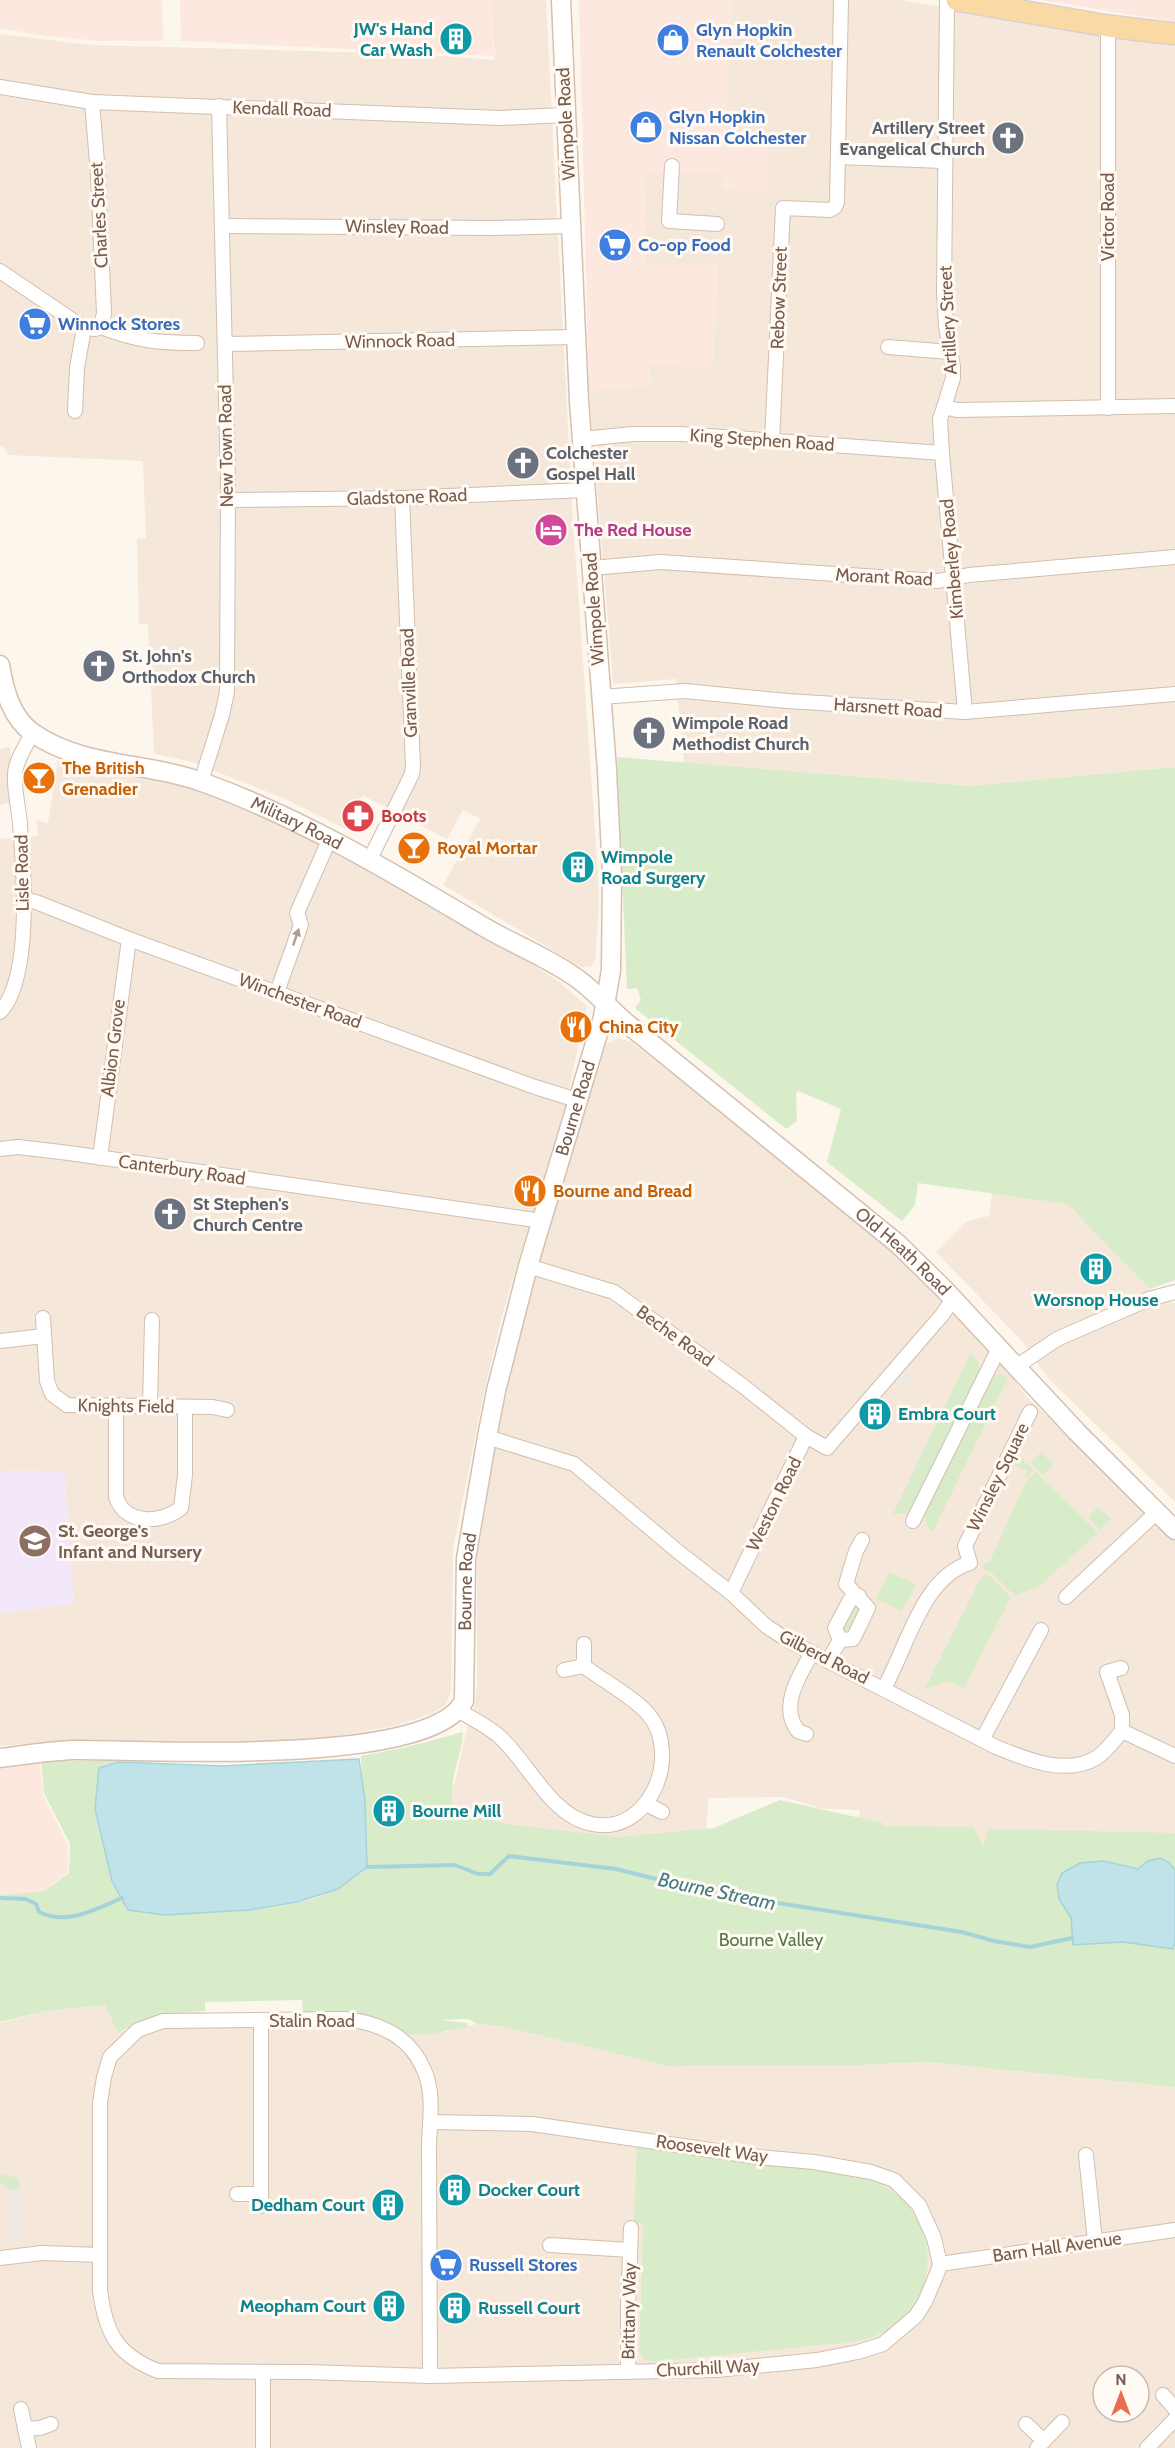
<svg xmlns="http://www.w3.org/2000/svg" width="1175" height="2448" viewBox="0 0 1175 2448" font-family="Cabin,sans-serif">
  <rect width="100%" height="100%" fill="#fdf6ec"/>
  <g fill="#f5e8da" fill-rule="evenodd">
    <polygon points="491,0 546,0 572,506 598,873 599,904 595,961 590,967 581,967 443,885 480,819 463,810 447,839 362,795 346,829 283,798 192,762 154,754 148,624 139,624 137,539 146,538 143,461 8,455 3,446 0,447 0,34 91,45 415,54 495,60"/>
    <polygon points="731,0 902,0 1175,47 1175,767 971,786 684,763 676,679 615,684 613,682 589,391 651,385 649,364 712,368 718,265 646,264 644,175 651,172 724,173 767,192 725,140"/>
    <polygon points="10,747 15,802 0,805 0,749"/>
    <polygon points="58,761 165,780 202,790 320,841 513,951 562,984 587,1006 565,1107 502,1315 482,1402 453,1550 451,1691 446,1704 434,1713 394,1726 310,1741 63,1741 0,1746 0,1613 74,1604 60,1472 0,1471 0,839 38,836 36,820 48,823"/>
    <polygon points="618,1038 631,1042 663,1067 876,1237 923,1281 1001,1363 1028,1398 1175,1540 1175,1866 992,1856 980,1845 974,1827 858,1826 860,1810 823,1809 784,1797 708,1798 705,1863 446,1822 467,1728 474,1709 477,1686 477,1560 499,1427 524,1318 600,1052 604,1045"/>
    <polygon points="992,1192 1067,1204 1150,1289 1165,1302 1175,1303 1175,1502 1047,1377 1021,1340 936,1252 967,1221 989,1216"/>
    <path d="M106,2005L133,2023L155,2015L182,2011L215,2013L344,2012L380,2020L409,2035L446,2032L477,2024L501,2026L667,2066L860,2065L927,2062L1175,2087V2448H0V2023L46,2011ZM806,2168L859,2176L863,2340L653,2362L639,2350L643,2222ZM1103,2376H1139V2412H1103Z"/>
  </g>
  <g fill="#fde8e0">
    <polygon points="0,0 162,0 163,41 99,41 39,35 0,28"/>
    <polygon points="180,0 491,0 494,56 181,41"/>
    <polygon points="579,0 731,0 725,140 770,143 767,193 722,189 724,173 652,172 644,175 646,264 718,265 712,368 649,364 651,385 589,391"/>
    <polygon points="1042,0 1175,0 1175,22 1162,20"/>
    <polygon points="40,1763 43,1794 68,1845 68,1872 44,1891 0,1895 0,1769"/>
  </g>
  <g fill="#efe9e4">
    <polygon points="902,1372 914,1380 908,1389 896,1381"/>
    <polygon points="20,2189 22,2233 10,2233 8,2190"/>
  </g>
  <polygon fill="#f3e8fa" points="0,1471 60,1472 65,1477 74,1604 0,1613"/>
  <g fill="#d8ecc9">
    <polygon points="617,757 971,786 1175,767 1175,1280 1150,1289 1067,1204 918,1183 915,1205 902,1221 827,1162 841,1109 798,1091 796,1094 797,1121 786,1129 635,1008 641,1000 637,988 627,989"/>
    <polygon points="970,1354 978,1361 980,1377 909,1513 893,1514"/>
    <polygon points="1001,1374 1008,1378 933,1531 929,1529 923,1513 988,1377"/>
    <polygon points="1014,1452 1034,1470 1025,1478 1027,1471 1010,1463"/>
    <polygon points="1041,1452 1054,1465 1043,1475 1031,1463"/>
    <polygon points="1036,1472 1098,1533 1039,1586 1015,1596 992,1573 983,1569 984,1563 989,1563 1026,1481"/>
    <polygon points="1098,1507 1111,1519 1100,1530 1088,1517"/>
    <polygon points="889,1572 916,1584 902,1611 876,1599"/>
    <polygon points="983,1574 991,1577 1011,1597 964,1688 947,1681 924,1690"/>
    <polygon points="855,1603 861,1609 848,1635 841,1632 851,1604"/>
    <path d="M463,1732L462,1743L453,1779L452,1804L476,1816L506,1824L618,1837L714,1828L780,1800L883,1823L884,1826L974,1827L983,1847L988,1829L1175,1833V2087L927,2062L860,2065L667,2066L501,2026L477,2024L468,2019L441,2020L467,2023L468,2027L432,2034L409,2035L380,2020L344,2012L303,2013L302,2000L205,2002V2011C170,2013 148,2013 118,2033L105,2005L46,2011L0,2022V1895L44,1891L69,1873L70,1844L44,1793L41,1761H118L165,1915C218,1912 289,1913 337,1889C348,1884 357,1874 367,1867L361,1756L407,1747Z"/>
    <path d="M637,2144L859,2176C892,2186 916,2204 925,2238C932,2266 925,2302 902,2321C892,2329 877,2336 865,2339C845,2345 822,2344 802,2347C752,2352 702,2357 653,2362L643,2358L639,2350L643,2223H634Z"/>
    <polygon points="0,2174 18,2178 20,2189 8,2190 7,2185 0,2184"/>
  </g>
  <g fill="#bfe3e8" stroke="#a5d3da" stroke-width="1.5">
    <polygon points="359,1759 365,1800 367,1867 338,1889 297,1902 274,1906 250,1910 165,1915 128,1910 112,1881 95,1809 99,1768 119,1762 222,1766"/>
    <polygon points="1160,1858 1168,1862 1175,1870 1175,1942 1173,1949 1123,1942 1073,1945 1071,1918 1059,1899 1057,1884 1062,1873 1080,1863 1104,1861 1138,1869 1148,1861"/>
  </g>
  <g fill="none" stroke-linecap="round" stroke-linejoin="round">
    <g stroke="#a5d3da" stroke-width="4">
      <polyline points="367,1867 455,1865 478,1874 490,1874 509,1856 616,1869 708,1892 962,1932 994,1941 1030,1947 1072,1938"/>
      <path d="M0,1898L26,1899L36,1904L39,1912C67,1926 96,1909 122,1898"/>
    </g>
    <defs>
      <g id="street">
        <polyline points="947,0 944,292 946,326 953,367 953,378 944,407 957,410 1175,406"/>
        <polyline points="1108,26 1108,408"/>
        <polyline points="0,87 92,102 500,118 565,115"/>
        <polyline points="92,102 98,174 104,313 101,327"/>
        <polyline points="838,157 944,161"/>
        <polyline points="672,166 669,221 717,224"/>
        <polyline points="224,226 495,228 570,226"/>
        <path d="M0,271L84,328L95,329L101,327C137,341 159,343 197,343"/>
        <polyline points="225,344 576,337"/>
        <polyline points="888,347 950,352"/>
        <polyline points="944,407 940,419 942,453 965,712"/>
        <polyline points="75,411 77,368 84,328"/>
        <polyline points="582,439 633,434 681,434 942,453"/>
        <polyline points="772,441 783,208 830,210 835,207 837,202 841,0"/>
        <polyline points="228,500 402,498 585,490"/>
        <polyline points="592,568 660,562 938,581 969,575 1175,557"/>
        <polyline points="600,697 685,691 787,701 965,712 1175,694"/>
        <polyline points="201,782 222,715 227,692 228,483 219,106"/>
        <polyline points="370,859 412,774 413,766 402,498"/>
        <polyline points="24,899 36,902 129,939 535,1087 577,1100"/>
        <polyline points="277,992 301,925 297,913 330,838"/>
        <path d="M0,1012C32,979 24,870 20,825C19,808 14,791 15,775C15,760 27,746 32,732"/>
        <polyline points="0,1149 18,1147 69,1153 542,1221"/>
        <polyline points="100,1158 129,939"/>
        <polyline points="528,1266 614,1292 743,1386 806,1436"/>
        <polyline points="43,1318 47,1381 52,1394 67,1405 213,1407 227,1410"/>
        <polyline points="0,1341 43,1336"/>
        <polyline points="1016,1367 1057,1339 1149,1299 1175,1292"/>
        <path d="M116,1405V1497C125,1525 161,1524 181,1508L185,1475V1407"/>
        <polyline points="150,1406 152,1320"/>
        <path d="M487,1437L574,1464L676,1550L731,1593L766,1626L789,1641L996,1747C1025,1759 1066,1776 1096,1758C1107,1751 1114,1740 1122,1731V1715L1107,1672L1121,1668"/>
        <polyline points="913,1521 999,1348"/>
        <polyline points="731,1593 806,1436 827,1448 942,1315 953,1299"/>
        <polyline points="1066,1597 1156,1513"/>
        <polyline points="840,1640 835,1628 850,1600 859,1596"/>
        <polyline points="828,1661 840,1640 853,1639 868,1608 846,1584 856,1551 862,1540"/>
        <polyline points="584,1666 584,1644"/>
        <path d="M884,1688C907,1648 922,1577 970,1563L965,1546L1030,1412"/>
        <path d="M459,1711C473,1719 489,1727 501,1738C530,1765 551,1816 592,1824C649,1836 682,1756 649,1715C634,1697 603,1681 584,1666L564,1670"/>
        <polyline points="1122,1731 1175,1756"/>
        <path d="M806,1734L798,1731C779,1707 799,1676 812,1653"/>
        <polyline points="982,1740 1041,1630"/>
        <polyline points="646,1804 662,1812"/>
        <path d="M430,2122L532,2124L758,2157L814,2162L871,2172L894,2180L919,2205L934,2238L940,2264L938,2271L925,2302L916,2316L883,2344L858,2352L817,2360L716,2370L430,2376L307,2372L158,2371C117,2355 106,2334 100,2291V2103L104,2077L110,2057L138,2030L163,2021L345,2019C380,2023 410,2036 424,2070C436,2096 428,2129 429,2156C429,2230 430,2303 430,2376"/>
        <polyline points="1086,2155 1095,2241"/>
        <polyline points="237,2194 261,2194"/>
        <polyline points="261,2206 261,2021"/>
        <polyline points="550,2245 630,2250"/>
        <polyline points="0,2258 42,2253 100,2255"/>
        <polyline points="940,2264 1175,2230"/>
        <polyline points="263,2372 263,2448"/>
        <polyline points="628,2372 628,2307 631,2228"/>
        <polyline points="1163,2395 1175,2409"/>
        <polyline points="21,2409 29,2448"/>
        <polyline points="1026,2424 1044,2441"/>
        <polyline points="25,2429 40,2428 51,2424"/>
        <polyline points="1037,2448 1062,2422"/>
        <polyline points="1147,2448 1175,2419"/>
      </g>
      <g id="secondary">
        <path id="s1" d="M0,665C4,689 11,718 33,733C81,767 147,762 202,782C302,818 393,873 484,927C513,944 544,956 572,975C594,989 610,1010 630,1026L898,1244L943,1288L1077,1432L1175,1530"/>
        <path id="s2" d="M0,1758C24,1755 49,1751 73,1750C144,1749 430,1768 464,1701L466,1559L487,1437L496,1391L528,1266L603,1017L611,970L612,876L607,770L579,401L561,0"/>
      </g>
      <polyline id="primary" points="957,0 1108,26 1175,34"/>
    </defs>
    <use href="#street" stroke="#d1beb0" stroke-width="16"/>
    <use href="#secondary" stroke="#d6c0b0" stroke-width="21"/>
    <use href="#primary" stroke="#dad1cd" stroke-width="24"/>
    <use href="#street" stroke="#fff" stroke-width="14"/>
    <use href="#secondary" stroke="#fff" stroke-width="18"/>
    <use href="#primary" stroke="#fbd9a5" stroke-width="21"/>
  </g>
  <defs><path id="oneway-solid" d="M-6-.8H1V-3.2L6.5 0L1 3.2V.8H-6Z" transform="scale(1.5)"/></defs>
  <use fill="#af9d94" href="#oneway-solid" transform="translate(296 937) rotate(-71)"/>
  <defs>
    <symbol id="building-disc" viewBox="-11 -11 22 22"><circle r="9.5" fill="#0f9aa8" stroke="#fffaf3"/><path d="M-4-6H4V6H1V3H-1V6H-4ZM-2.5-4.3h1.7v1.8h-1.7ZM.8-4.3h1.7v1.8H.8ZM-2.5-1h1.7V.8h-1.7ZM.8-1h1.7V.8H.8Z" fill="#fff"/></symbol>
    <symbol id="shop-disc" viewBox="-11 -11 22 22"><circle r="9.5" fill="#3f7fe0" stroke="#fffaf3"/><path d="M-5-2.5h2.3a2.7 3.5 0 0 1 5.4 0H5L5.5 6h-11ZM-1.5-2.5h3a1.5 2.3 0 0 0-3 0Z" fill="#fff"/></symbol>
    <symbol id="church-disc" viewBox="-11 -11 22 22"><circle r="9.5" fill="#6b7280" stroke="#fffaf3"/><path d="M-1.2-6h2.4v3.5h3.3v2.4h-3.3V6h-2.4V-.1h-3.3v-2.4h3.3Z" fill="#fff"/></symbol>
    <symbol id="supermarket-disc" viewBox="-11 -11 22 22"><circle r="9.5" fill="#3f7fe0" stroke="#fffaf3"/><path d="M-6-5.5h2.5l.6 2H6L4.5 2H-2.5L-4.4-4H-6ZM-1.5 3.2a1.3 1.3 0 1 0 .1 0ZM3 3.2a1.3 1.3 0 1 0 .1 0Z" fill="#fff"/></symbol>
    <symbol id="hotel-disc" viewBox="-11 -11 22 22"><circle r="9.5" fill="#d1479c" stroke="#fffaf3"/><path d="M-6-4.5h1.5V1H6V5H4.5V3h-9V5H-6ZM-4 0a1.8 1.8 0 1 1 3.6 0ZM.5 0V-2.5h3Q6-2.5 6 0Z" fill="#fff"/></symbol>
    <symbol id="bar-disc" viewBox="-11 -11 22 22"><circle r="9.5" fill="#e8710a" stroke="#fffaf3"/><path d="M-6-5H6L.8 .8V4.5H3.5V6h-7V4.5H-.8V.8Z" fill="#fff"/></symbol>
    <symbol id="pharmacy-disc" viewBox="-11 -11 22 22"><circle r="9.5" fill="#e0444e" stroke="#fffaf3"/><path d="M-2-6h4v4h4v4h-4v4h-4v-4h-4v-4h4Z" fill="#fff"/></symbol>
    <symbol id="restaurant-disc" viewBox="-11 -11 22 22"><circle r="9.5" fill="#e8710a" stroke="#fffaf3"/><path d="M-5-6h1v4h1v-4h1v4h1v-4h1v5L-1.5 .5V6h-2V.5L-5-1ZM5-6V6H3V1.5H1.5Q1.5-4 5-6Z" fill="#fff"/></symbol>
    <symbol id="school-disc" viewBox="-11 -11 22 22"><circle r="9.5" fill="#8d6e63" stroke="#fffaf3"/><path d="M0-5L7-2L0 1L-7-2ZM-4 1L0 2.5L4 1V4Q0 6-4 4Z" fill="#fff"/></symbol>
  </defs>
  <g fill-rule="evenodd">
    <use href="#building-disc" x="437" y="20" width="38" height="38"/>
    <use href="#shop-disc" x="654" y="21" width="38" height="38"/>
    <use href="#shop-disc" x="627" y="108" width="38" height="38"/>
    <use href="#church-disc" x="989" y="119" width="38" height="38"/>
    <use href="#supermarket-disc" x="596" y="226" width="38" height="38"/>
    <use href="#supermarket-disc" x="16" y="305" width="38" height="38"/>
    <use href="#church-disc" x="504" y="444" width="38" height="38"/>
    <use href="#hotel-disc" x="532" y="511" width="38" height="38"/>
    <use href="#church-disc" x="80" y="647" width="38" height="38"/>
    <use href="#church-disc" x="630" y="714" width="38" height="38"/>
    <use href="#bar-disc" x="20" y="759" width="38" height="38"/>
    <use href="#pharmacy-disc" x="339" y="797" width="38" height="38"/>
    <use href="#bar-disc" x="395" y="829" width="38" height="38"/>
    <use href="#building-disc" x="559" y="848" width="38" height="38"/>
    <use href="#restaurant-disc" x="557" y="1008" width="38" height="38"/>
    <use href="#restaurant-disc" x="511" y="1172" width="38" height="38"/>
    <use href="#church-disc" x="151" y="1195" width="38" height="38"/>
    <use href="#building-disc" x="1077" y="1250" width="38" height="38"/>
    <use href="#building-disc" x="856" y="1395" width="38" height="38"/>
    <use href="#school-disc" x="16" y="1522" width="38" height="38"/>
    <use href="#building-disc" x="370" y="1792" width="38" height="38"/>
    <use href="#building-disc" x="436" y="2171" width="38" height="38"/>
    <use href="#building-disc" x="369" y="2186" width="38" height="38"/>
    <use href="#supermarket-disc" x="427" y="2246" width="38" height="38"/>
    <use href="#building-disc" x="370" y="2287" width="38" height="38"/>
    <use href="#building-disc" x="436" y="2289" width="38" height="38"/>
  </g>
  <g text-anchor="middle" stroke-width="6" stroke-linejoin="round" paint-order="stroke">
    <g font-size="18" font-weight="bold" fill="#0d838f" stroke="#fffaf3" text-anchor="start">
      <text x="433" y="35" text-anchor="end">JW's Hand<tspan x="433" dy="21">Car Wash</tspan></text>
      <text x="601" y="863">Wimpole<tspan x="601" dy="21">Road Surgery</tspan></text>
      <text x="1096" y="1306" text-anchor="middle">Worsnop House</text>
      <text x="898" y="1420">Embra Court</text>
      <text x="412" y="1817">Bourne Mill</text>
      <text x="478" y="2196">Docker Court</text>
      <text x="365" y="2211" text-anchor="end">Dedham Court</text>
      <text x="366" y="2312" text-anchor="end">Meopham Court</text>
      <text x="478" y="2314">Russell Court</text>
    </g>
    <g font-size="18" font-weight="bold" fill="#366cbe" stroke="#fffaf3" text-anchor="start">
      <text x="696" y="36">Glyn Hopkin<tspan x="696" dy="21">Renault Colchester</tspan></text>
      <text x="669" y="123">Glyn Hopkin<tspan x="669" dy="21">Nissan Colchester</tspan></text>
      <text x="638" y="251">Co-op Food</text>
      <text x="58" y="330">Winnock Stores</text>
      <text x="469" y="2271">Russell Stores</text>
    </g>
    <g font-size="18" fill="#7a5c4d" stroke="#fffaf3">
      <text transform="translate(282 109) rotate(2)" y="6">Kendall Road</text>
      <text transform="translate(566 124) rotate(-93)" y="6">Wimpole Road</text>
      <text transform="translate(99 215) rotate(-93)" y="6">Charles Street</text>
      <text transform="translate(1108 217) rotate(-90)" y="6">Victor Road</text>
      <text transform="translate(397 227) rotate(1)" y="6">Winsley Road</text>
      <text transform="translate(779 298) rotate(-88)" y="6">Rebow Street</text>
      <text transform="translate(948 320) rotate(-93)" y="6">Artillery Street</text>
      <text transform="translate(400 341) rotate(-1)" y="6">Winnock Road</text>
      <text transform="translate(762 440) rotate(4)" y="6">King Stephen Road</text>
      <text transform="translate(226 446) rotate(-91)" y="6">New Town Road</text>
      <text transform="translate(407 497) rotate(-2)" y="6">Gladstone Road</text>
      <text transform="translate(952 559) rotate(-95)" y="6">Kimberley Road</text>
      <text transform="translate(884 577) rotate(3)" y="6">Morant Road</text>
      <text transform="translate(594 609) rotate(-94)" y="6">Wimpole Road</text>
      <text transform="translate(409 683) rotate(-92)" y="6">Granville Road</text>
      <text transform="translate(888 708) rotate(4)" y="6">Harsnett Road</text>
      <text dy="6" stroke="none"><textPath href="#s1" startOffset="358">Military Road</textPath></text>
      <text transform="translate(22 873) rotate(-91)" y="6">Lisle Road</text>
      <text transform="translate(300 1001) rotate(20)" y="6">Winchester Road</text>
      <text transform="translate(113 1048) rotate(-83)" y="6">Albion Grove</text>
      <text dy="6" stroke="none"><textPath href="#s2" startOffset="1083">Bourne Road</textPath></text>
      <text transform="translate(182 1170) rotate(8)" y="6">Canterbury Road</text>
      <text dy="6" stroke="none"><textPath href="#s1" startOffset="1104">Old Heath Road</textPath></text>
      <text transform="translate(675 1336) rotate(36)" y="6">Beche Road</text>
      <text transform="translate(126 1406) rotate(1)" y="6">Knights Field</text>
      <text transform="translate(998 1477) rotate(-64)" y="6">Winsley Square</text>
      <text transform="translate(774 1504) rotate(-64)" y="6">Weston Road</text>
      <text dy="6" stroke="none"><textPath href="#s2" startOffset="596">Bourne Road</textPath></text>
      <text transform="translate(824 1657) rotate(27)" y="6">Gilberd Road</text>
      <text x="312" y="2027">Stalin Road</text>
      <text transform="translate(712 2149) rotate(8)" y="6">Roosevelt Way</text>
      <text transform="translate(1057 2247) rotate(-8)" y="6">Barn Hall Avenue</text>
      <text transform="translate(629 2311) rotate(-89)" y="6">Brittany Way</text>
      <text transform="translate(708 2368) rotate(-3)" y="6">Churchill Way</text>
    </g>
    <g font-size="18" font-weight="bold" fill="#5b616d" stroke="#fffaf3" text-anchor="start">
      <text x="985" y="134" text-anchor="end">Artillery Street<tspan x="985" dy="21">Evangelical Church</tspan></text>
      <text x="546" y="459">Colchester<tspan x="546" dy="21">Gospel Hall</tspan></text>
      <text x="122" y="662">St. John's<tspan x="122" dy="21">Orthodox Church</tspan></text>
      <text x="672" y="729">Wimpole Road<tspan x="672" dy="21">Methodist Church</tspan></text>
      <text x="193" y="1210">St Stephen's<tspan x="193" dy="21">Church Centre</tspan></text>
    </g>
    <g font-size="18" font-weight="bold" fill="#b23c85" stroke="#fffaf3" text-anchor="start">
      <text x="574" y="536">The Red House</text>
    </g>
    <g font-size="18" font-weight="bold" fill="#c56008" stroke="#fffaf3" text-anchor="start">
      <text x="62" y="774">The British<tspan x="62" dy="21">Grenadier</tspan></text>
      <text x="437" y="854">Royal Mortar</text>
      <text x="599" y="1033">China City</text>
      <text x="553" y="1197">Bourne and Bread</text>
    </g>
    <g font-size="18" font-weight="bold" fill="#be3a42" stroke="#fffaf3" text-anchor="start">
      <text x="381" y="822">Boots</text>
    </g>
    <g font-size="18" font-weight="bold" fill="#785e54" stroke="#fffaf3" text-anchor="start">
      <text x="58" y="1537">St. George's<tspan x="58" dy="21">Infant and Nursery</tspan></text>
    </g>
    <g font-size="18" fill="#537a41" stroke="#fffaf3">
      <text x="771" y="1946">Bourne Valley</text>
    </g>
    <g font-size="20" font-style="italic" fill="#437c86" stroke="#fffaf3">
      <text transform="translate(717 1891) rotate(12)" y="7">Bourne Stream</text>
    </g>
  </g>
  <g transform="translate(1121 2394)"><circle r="28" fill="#fffaf3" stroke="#cabbb1" stroke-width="1.5"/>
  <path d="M0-4.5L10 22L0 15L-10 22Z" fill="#e76f51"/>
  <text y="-9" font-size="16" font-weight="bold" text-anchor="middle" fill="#7a5c4d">N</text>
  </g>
</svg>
